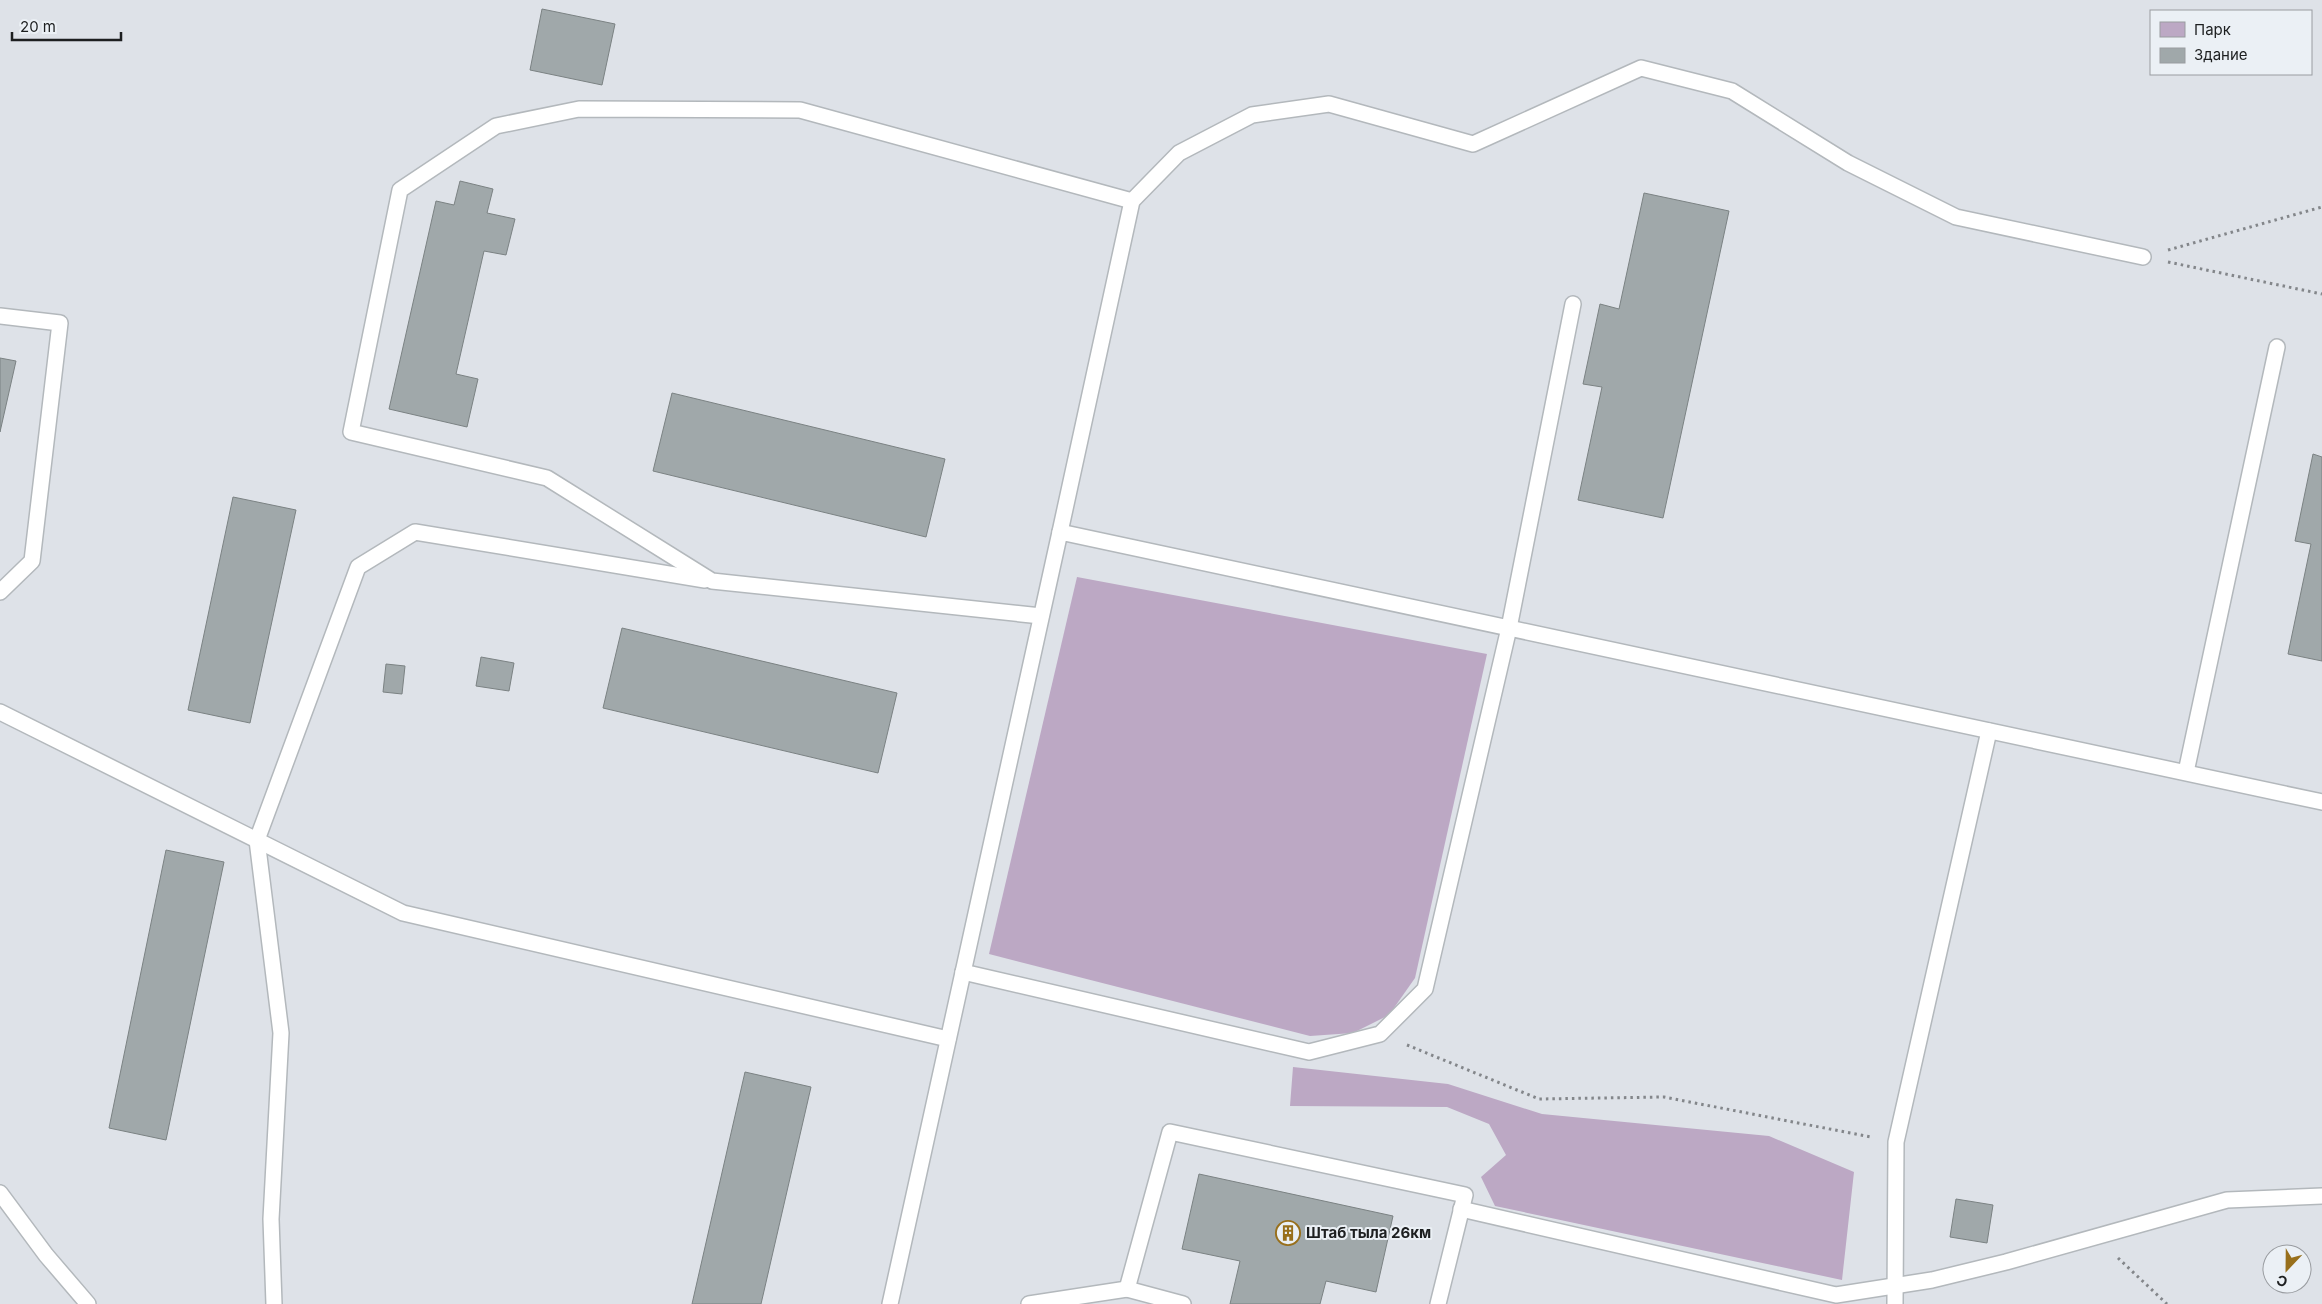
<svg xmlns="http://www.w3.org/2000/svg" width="2322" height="1304" viewBox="0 0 2322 1304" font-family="Inter,sans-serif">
  <rect width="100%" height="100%" fill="#dee2e8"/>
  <g fill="#bca8c4">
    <polygon points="1077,577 1487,654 1415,978 1389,1015 1353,1033 1310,1036 989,954"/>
    <polygon points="1293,1067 1448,1084 1542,1114 1769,1136 1854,1172 1842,1280 1495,1206 1481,1177 1506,1155 1489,1124 1447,1107 1290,1106"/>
  </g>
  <g fill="#a0a8aa" stroke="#7b8283">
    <polygon points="542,9 615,24 602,85 530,70"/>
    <polygon points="460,181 493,189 487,213 515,219 506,255 484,251 456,374 478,379 467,427 389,409 436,201 454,205"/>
    <polygon points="1644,193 1729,211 1663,518 1578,500 1602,387 1583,384 1600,304 1619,309"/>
    <polygon points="0,358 16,361 0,432"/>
    <polygon points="672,393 945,459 926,537 653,471"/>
    <polygon points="2313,454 2322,457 2322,661 2288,654 2311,544 2295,541"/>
    <polygon points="233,497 296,510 250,723 188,710"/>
    <polygon points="622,628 897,693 878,773 603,708"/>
    <polygon points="481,657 514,663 509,691 476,686"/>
    <polygon points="386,664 405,666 402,694 383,692"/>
    <polygon points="166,850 224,862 166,1140 109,1128"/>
    <polygon points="745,1072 811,1087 761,1304 692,1304"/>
    <polygon points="1199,1174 1393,1216 1376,1292 1326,1281 1320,1304 1230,1304 1240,1261 1182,1249"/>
    <polygon points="1956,1199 1993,1205 1987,1243 1950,1237"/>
  </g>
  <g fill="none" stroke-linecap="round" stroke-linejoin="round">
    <defs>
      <g id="lane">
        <polyline points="0,316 60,323 32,561 0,592"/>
        <polyline points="1060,532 1132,201 1179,153 1252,115 1329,104 1473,144 1641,68 1732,91 1848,163 1956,217 2143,257"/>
        <polyline points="1041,616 712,581 547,478 351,432 400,190 496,126 579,109 800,110 1132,201"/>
        <polyline points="0,712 403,913 948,1039"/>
        <polyline points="2186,772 2277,347"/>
        <polyline points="963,972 1309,1052 1380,1034 1425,989 1509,628 1573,304"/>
        <polyline points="0,1193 46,1255 88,1304"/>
        <polyline points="1461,1209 1836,1295 1932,1280 2006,1262 2227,1200 2322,1196"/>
        <polyline points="1127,1289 1183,1304"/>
        <polyline points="274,1304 271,1219 281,1033 257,840 358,567 415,532 705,580"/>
        <polyline points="890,1304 1060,532 2322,802"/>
        <polyline points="1029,1304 1127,1289 1170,1132 1465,1195 1438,1304"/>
        <polyline points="1895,1304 1896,1142 1989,731"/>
      </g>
    </defs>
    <use href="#lane" stroke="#b3b8bc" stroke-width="18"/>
    <g stroke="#83868a" stroke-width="3" stroke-dasharray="2.5 4" stroke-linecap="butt">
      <polyline points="2168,250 2322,207"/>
      <polyline points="2168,262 2322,294"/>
      <polyline points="1407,1045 1539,1099 1664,1097 1871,1137"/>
      <polyline points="2118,1258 2167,1304"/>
    </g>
    <use href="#lane" stroke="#fff" stroke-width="15"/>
  </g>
  <defs>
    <symbol id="building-ring" viewBox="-11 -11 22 22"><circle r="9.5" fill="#ebf0f5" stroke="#986f1b" stroke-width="1.5"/><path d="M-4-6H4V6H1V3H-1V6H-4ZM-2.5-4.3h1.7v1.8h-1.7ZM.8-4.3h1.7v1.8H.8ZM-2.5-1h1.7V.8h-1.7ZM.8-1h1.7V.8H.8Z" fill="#986f1b"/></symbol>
  </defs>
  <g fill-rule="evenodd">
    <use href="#building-ring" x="1274" y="1219" width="28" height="28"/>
  </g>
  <g text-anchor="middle" stroke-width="4" stroke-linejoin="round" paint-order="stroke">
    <g font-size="15" font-weight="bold" fill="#1d1f20" stroke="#ebf0f5" text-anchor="start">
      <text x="1306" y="1238">Штаб тыла 26км</text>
    </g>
  </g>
  <rect x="2150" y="10" width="162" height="65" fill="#ebf0f5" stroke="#999ca0"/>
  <rect x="2160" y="22" width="25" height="15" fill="#bca8c4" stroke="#999ca0"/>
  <text x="2194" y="35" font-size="15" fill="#1d1f20">Парк</text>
  <rect x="2160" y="48" width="25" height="15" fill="#a0a8aa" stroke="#999ca0"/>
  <text x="2194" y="60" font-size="15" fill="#1d1f20">Здание</text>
  <g transform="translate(2287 1269) rotate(202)"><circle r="24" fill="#ebf0f5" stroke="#999ca0"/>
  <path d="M0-4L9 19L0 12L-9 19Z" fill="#986f1b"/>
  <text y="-8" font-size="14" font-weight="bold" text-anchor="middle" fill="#1d1f20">С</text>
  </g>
  <path d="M12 32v8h109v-8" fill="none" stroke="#1d1f20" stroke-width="2.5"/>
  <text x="20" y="32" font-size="15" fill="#1d1f20" stroke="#ebf0f5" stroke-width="4" paint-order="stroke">20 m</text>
</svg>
